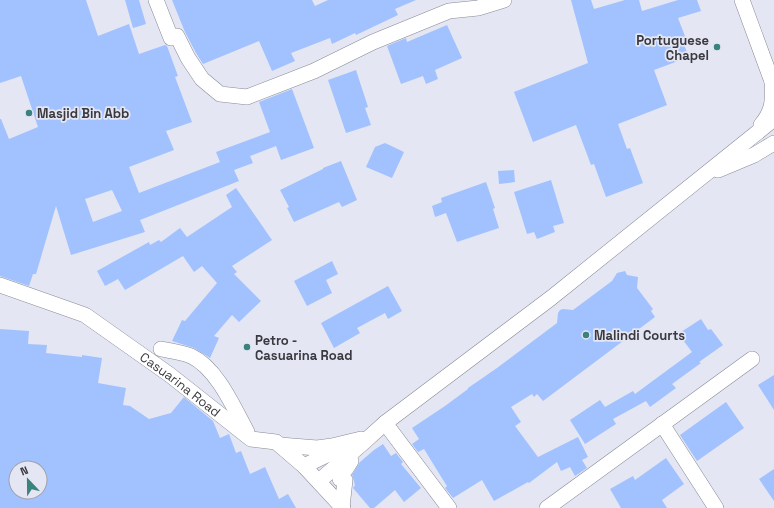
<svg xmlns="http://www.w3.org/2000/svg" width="774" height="508" viewBox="0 0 774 508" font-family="'Space Grotesk',sans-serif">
  <rect width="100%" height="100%" fill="#e4e6f3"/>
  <g fill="#a1c2fe" fill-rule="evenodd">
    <path d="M0,0H86L98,36L129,24L139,54L165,45L167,46L178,76L175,77L192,122L166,131L174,150L129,167L139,193L220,162L216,152L270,132L259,102L292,89L314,148L281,160L276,146L250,156L253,163L234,170L239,181L140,220L145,232L71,255L56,206L36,274H33L29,286L0,276V119H1L9,139L38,127L21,76L0,83ZM112,190L122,211L93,222L85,199Z"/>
    <polygon points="125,0 139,0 146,24 133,28"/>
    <polygon points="172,0 312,0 315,6 328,0 416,0 395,9 398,15 356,35 355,33 332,44 330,38 291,53 295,61 272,71 259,41 203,64 196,53 185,32"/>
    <polygon points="571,0 591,0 594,9 625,0 639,0 642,11 678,0 697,0 701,11 678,18 688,44 684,45 689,57 654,70 667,105 618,124 627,149 630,148 643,183 606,197 594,164 591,165 576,125 533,142 514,92 588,63"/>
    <polygon points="447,25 462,58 435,70 438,79 426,84 423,76 401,84 387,46 406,38 407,42"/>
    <polygon points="356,70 368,107 365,108 371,125 346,133 328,80"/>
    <polygon points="385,143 404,152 392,178 366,167 375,147"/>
    <polygon points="341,161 357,200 342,207 339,202 294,222 287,208 289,207 280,190 323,169 323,168"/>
    <polygon points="514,170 515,182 499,184 498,171"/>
    <polygon points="551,180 564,223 553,226 555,232 537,239 534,232 527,234 514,192"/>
    <polygon points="486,182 495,208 493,209 499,228 457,242 446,213 435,217 432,206 442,202 441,198"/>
    <polygon points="236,188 272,240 232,266 237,272 234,274 261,301 239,322 232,315 214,336 219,338 210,358 194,348 172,341 182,320 185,321 217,283 202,266 194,272 183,256 125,290 118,279 105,286 97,271 149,242 150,245 159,240 161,242 180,228 187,237 232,207 226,195"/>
    <polygon points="332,261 338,274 326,280 332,293 307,306 294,281"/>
    <polygon points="625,271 627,275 638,277 637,288 653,309 651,311 655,317 543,401 537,394 534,397 532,394 511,407 521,422 515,426 538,457 578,437 588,457 582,460 587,468 575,476 570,467 561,471 557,462 529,483 528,482 494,501 482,480 453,498 445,488 447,486 445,483 424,449 418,452 412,444 419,439 412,428 445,406 468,389 468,388 497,368 557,323 558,313 560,310 563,309 573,310 612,281 617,273"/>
    <polygon points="388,286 402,311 388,319 385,313 357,328 360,333 334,348 321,323"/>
    <polygon points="701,319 708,330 711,329 723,345 699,362 701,363 672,384 676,388 650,407 646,401 613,419 616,424 585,444 570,420 600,400 605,407 633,391 635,394 692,352 683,340 686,338 681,332"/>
    <path d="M0,329L29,331L28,344L47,345L46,353L82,357V355L102,358L98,383L126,388L123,405L130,406L149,419L171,413L184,397L213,421L220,438L229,434L236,453L241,451L250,474L265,467L279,499L288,494L296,508H0ZM16,468H40V492H16Z"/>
    <polygon points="774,375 774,410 758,385"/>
    <polygon points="726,402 744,428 697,461 680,435"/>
    <polygon points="383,444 391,456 396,453 403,462 401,464 421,488 404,502 395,490 374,508 370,508 353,488 355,485 352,475 360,462 374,450"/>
    <polygon points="666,458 684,484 662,500 667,508 621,508 610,489 633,476 635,480"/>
    <polygon points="774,469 774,501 759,479"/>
  </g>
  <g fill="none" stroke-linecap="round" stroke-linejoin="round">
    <defs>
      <g id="minor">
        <polyline points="156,0 171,38 177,36 188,58 202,79 220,94 247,97 314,71 373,42 449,11 478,8 504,0"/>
        <polyline points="742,0 774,87"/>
        <path d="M761,125C774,110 773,98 772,79"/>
        <polyline points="718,170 754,155 774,143"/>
        <path id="s1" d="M0,285L85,315L170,375L251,439L276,442L304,466L343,508"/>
        <path d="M161,349C171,351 181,352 191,356C217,368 234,408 247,432"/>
        <polyline points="385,423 449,508"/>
        <polyline points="662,424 716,508"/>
        <polyline points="280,445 317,448 332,446 361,439"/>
        <polyline points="304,466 339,449"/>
        <polyline points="319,481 364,442 385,423 551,298 774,119"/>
        <polyline points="342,507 345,480 340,479 344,468 346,469 351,461"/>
        <polyline points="547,508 752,359"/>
      </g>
    </defs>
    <use href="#minor" stroke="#888a96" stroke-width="16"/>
    <use href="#minor" stroke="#fff" stroke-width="15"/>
  </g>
  <g fill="#3a827d" stroke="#e4e6f3" stroke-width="1.5">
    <circle cx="717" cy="47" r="4"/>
    <circle cx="29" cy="113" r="4"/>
    <circle cx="586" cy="335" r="4"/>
    <circle cx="247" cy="347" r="4"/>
  </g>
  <g text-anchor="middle" stroke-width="3.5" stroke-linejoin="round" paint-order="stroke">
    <g font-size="13" font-weight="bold" fill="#39393f" stroke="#e4e6f3" text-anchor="start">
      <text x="709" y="45" text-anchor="end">Portuguese<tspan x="709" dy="15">Chapel</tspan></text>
      <text x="37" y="118">Masjid Bin Abb</text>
      <text x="594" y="340">Malindi Courts</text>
      <text x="255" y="345">Petro -<tspan x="255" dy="15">Casuarina Road</tspan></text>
    </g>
    <g font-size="13" fill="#39393f" stroke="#e4e6f3">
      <text dy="5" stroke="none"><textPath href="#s1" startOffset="208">Casuarina Road</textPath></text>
    </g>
  </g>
  <g transform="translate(28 480) rotate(338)"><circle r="19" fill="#e4e6f3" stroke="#a0a1ab"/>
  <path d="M0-3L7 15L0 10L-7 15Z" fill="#3a827d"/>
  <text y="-6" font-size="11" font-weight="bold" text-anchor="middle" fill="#39393f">N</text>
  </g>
</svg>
